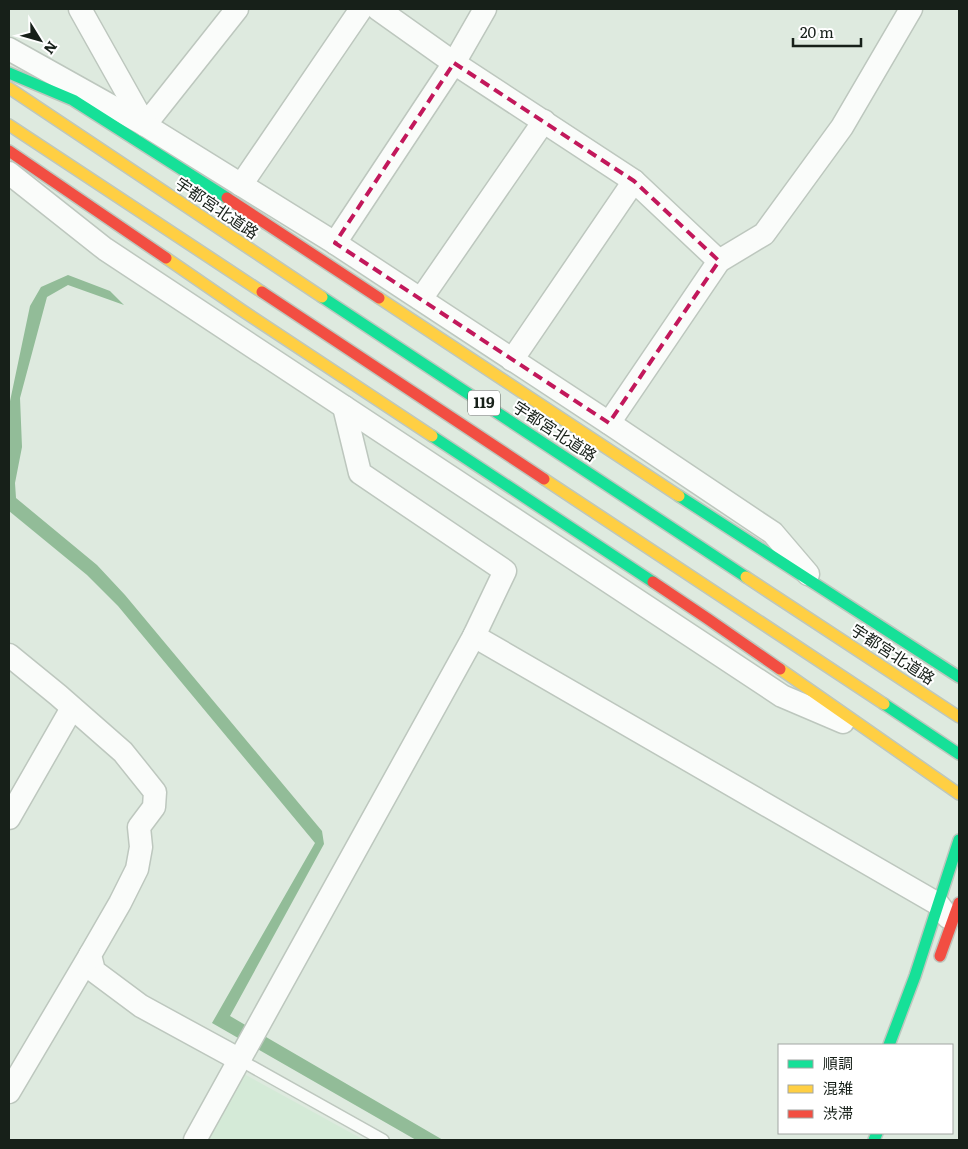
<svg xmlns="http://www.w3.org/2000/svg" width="968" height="1149" viewBox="0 0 968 1149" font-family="Literata,'Noto Sans JP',serif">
  <rect width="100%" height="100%" fill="#deeadf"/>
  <polygon fill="#d4ead7" points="244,1074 364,1140 206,1140"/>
  <polygon fill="#92bc98" points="68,275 110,291 124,305 68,285 47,297 20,398 22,447 15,483 16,498 97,565 125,595 322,831 324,844 230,1016 443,1140 416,1140 212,1023 315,843 118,606 87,575 9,511 9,468 10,462 9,406 30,306 41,287"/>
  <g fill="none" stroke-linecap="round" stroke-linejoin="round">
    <defs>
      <polyline id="lane" points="240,1060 383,1140"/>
      <g id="street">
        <polyline points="80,9 145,125 237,9"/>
        <polyline points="378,9 454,63 634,181 719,261"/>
        <polyline points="9,49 145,125 335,243 609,423 773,533 808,574"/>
        <polyline points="9,173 105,249 782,696 843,722"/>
        <polyline points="241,185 361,9"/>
        <polyline points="335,243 454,63 485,9"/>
        <polyline points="421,299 544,121"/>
        <polyline points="512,360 634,181"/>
        <polyline points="609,423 719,261 764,234 842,127 911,9"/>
        <polyline points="474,636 938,904 948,917"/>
        <polyline points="9,655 58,695 123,752 155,792 154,807 139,827 141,847 137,869 120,903 90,955 94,971 141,1006 240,1060"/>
        <polyline points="9,818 72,708"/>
        <polyline points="9,1092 90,955"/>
        <polyline points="195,1140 474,636 505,571 360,473 344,407"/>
      </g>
      <g id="fast">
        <polyline points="9,73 73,100 227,198"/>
        <polyline points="322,297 746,577"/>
        <polyline points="432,436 653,582"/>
        <polyline points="679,496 959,677"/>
        <polyline points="884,704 959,754"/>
        <polyline points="889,1045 915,976 959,840"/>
        <polyline points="874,1140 877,1133"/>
      </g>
      <g id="slow">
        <polyline points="9,88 322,297"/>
        <polyline points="9,125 262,292"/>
        <polyline points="166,258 243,311 432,436"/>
        <polyline points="379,298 679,496"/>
        <polyline points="544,479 884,704"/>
        <polyline points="746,577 959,717"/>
        <polyline points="780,669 959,794"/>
      </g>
      <g id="jam">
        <polyline points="9,151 166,258"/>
        <polyline points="227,198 379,298"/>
        <polyline points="262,292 544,479"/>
        <polyline points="653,582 708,619 780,669"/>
        <polyline points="940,956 959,903"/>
      </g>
    </defs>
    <use href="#lane" stroke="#bdc7be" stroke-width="14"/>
    <use href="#street" stroke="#bdc7be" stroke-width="25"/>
    <use href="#fast" stroke="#bdc7be" stroke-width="14"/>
    <use href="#slow" stroke="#bdc7be" stroke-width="14"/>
    <use href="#jam" stroke="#bdc7be" stroke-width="14"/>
    <use href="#lane" stroke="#fafcfa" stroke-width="11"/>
    <use href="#street" stroke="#fafcfa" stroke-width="22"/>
    <use href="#fast" stroke="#16e098" stroke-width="11"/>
    <use href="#slow" stroke="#ffcf43" stroke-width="11"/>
    <use href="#jam" stroke="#f24e42" stroke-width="11"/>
  </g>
  <path fill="none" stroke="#c2185b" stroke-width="4" stroke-dasharray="10 6" stroke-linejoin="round" d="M454,63L634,181L719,261L609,423L335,243Z"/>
  <g text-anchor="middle" stroke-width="4" stroke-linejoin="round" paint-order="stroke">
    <rect fill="#fff" stroke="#5d635e" stroke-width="1" x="468" y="390.5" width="32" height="25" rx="4"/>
    <g font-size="15" font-weight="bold" fill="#172019">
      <text x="484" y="408">119</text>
    </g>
    <g font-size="16" fill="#172019" stroke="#fff">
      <text transform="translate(217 208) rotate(34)" y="6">宇都宮北道路</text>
      <text transform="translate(555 431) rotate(33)" y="6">宇都宮北道路</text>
      <text transform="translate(893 654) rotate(33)" y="6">宇都宮北道路</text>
    </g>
  </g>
  <rect width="968" height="1149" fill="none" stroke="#172019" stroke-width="20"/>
  <rect x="778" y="1044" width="175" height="90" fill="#ffffff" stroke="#a2a6a3"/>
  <rect x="788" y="1060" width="25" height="8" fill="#16e098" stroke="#a2a6a3"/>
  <text x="823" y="1069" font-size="15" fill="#172019">順調</text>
  <rect x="788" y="1085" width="25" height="8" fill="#ffcf43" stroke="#a2a6a3"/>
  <text x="823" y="1094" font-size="15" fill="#172019">混雑</text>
  <rect x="788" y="1110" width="25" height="8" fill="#f24e42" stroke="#a2a6a3"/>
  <text x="823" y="1119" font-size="15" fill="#172019">渋滞</text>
  <g transform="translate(40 40) rotate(127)" stroke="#ffffff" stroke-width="4" paint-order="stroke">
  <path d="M0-4L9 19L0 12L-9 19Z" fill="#172019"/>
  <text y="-8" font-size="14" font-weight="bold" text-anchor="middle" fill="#172019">N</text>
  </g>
  <path d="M793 38v8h68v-8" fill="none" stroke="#172019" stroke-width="2.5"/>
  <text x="800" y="38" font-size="15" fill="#172019" stroke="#ffffff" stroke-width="4" paint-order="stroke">20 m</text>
</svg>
